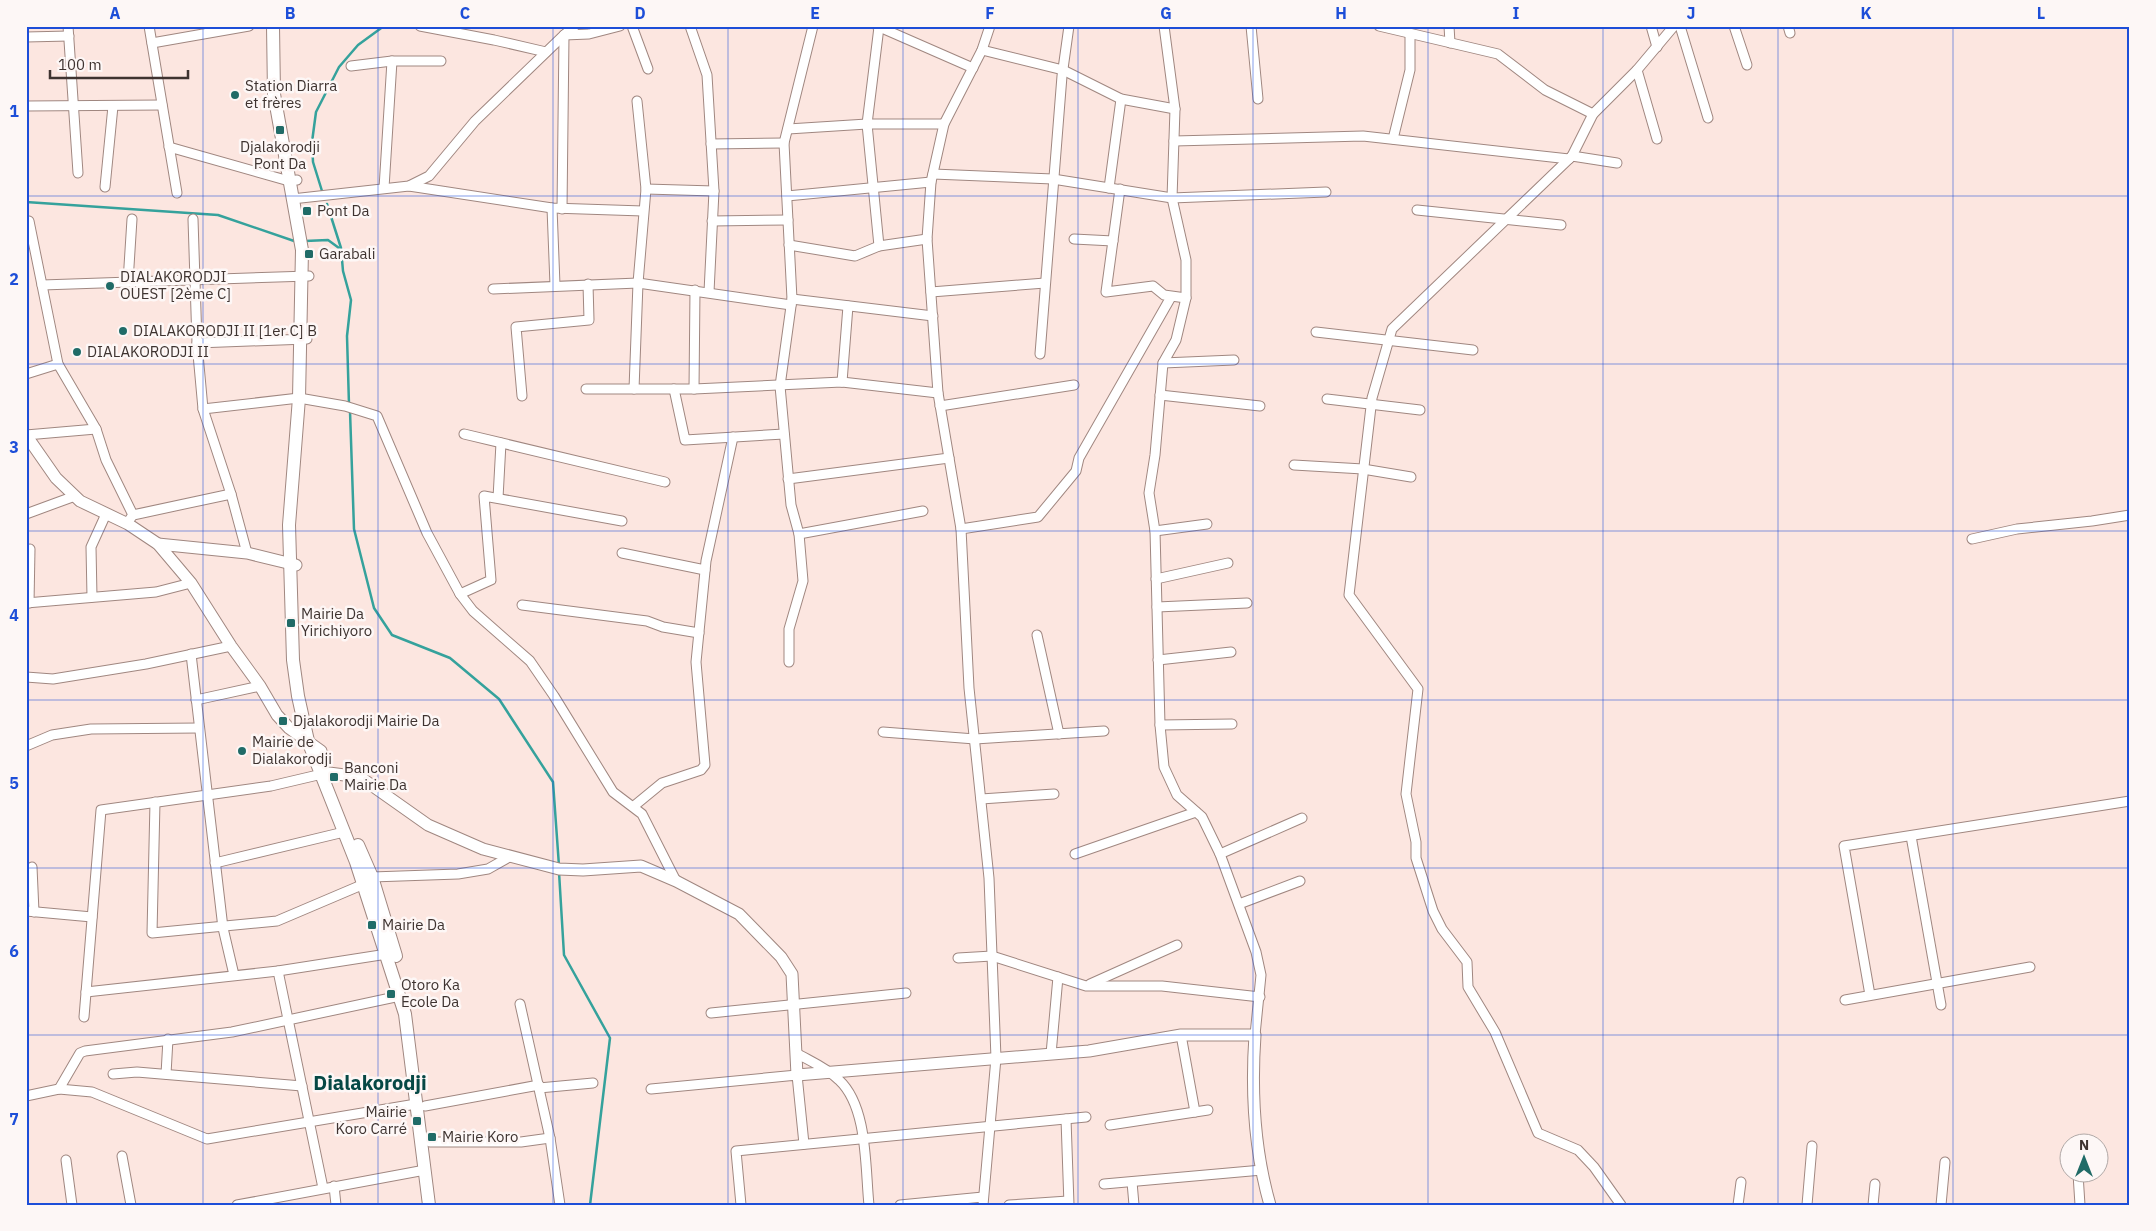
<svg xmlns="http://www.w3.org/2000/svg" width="2156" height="1231" viewBox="0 0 2156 1231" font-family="'IBM Plex Sans',sans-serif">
  <rect width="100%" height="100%" fill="#fce6e0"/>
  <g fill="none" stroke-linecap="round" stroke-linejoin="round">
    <g stroke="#35a29c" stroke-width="2.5">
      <polyline points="322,191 313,162 312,142 316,112 339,67 358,45 384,26"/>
      <polyline points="26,202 218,215 297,242"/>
      <polyline points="327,204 341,248 343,271 351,300 347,336 349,405"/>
      <polyline points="305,241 328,240 339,248"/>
      <polyline points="350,411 354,529 374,608 392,635 450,658 499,699 553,782 559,866"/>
      <polyline points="559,872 564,955 610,1038 590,1205"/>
    </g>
    <defs>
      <g id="minor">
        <polyline points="68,26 78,173"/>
        <polyline points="149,26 177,193"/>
        <polyline points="420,26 494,40 546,52"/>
        <polyline points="632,26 648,69"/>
        <polyline points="690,26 707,75 714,191 709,292"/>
        <polyline points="877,26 973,68"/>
        <polyline points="1164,26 1175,109 1172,198 1186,260 1186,298 1176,340 1163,363 1155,455 1149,493 1155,531 1160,725 1164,767 1177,795 1202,817 1220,854 1256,952 1261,975 1255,1035"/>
        <polyline points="1251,26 1258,99"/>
        <polyline points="1379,26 1498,54 1545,90 1593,114"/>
        <polyline points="1449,26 1450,43"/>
        <polyline points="1651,26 1657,47"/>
        <polyline points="1680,26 1708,118"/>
        <polyline points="1734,26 1747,65"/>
        <polyline points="1788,26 1790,33"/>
        <polyline points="26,37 69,36"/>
        <polyline points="152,43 249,26"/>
        <polyline points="982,50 1063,70 1121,99 1175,109"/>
        <polyline points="351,66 392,61 441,61"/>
        <polyline points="1637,70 1657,139"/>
        <polyline points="26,106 162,105"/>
        <polyline points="788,129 867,124 944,124"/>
        <polyline points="1393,139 1410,70 1410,34"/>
        <polyline points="1174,141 1363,136 1569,159"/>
        <polyline points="711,144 784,143"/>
        <polyline points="169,147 289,181 297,180"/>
        <polyline points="1572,156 1617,163"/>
        <polyline points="933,174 1053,179 1172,198 1326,192"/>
        <polyline points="409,186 552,208 643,211"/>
        <polyline points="105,187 113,106"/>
        <polyline points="384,188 392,61"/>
        <polyline points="1109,188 1121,99"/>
        <polyline points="646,189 714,191"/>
        <polyline points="1120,189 1106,292 1153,286 1164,295 1186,298"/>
        <polyline points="787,196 931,182"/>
        <polyline points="292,199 409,186 429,176 475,121 564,35 589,34 620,26"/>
        <polyline points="552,208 555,285"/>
        <polyline points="562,209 564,35 575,26"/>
        <polyline points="1417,210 1561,225"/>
        <polyline points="193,219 197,343 203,409 231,494 247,553"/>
        <polyline points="29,221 58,364 96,429 106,460 133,515"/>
        <polyline points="712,221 788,220"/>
        <polyline points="1074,239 1113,241"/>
        <polyline points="789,245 855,256 879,246 927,239"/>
        <polyline points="879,246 867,124 879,27"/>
        <polyline points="128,282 132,219"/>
        <polyline points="42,285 309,276"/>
        <polyline points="493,289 638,283 791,305"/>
        <polyline points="931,292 1045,283"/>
        <polyline points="792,299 933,316"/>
        <polyline points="1316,332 1473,350"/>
        <polyline points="197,343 307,339"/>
        <polyline points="1040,354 1062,76 1069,26"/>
        <polyline points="1163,363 1234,360"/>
        <polyline points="26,374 58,364"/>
        <polyline points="842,382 848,306"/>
        <polyline points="586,389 694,389 842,382 938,393"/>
        <polyline points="634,389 638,283 646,189 637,101"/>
        <polyline points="674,389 685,440 784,434"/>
        <polyline points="694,389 695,290"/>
        <polyline points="1160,395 1260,406"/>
        <polyline points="522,396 516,327 589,320 588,284"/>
        <polyline points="1327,399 1420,410"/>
        <polyline points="940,406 1074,385"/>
        <polyline points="203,409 299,398 345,406 377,416 427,533 460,594 473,611 530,661 554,696 613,792 642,814 676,881"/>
        <polyline points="464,434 665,482"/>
        <polyline points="26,435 96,429"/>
        <polyline points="1294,465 1363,469 1411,477"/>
        <polyline points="788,479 949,458"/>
        <polyline points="498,498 501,443"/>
        <polyline points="26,514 75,496"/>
        <polyline points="130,519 133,515 231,494"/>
        <polyline points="961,529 1038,517 1076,471 1079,458 1171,297"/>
        <polyline points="1155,531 1207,524"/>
        <polyline points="799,534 923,511"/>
        <polyline points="1972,539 2017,529 2092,521 2130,515"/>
        <polyline points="622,553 705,570"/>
        <polyline points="1156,579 1228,563"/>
        <polyline points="460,594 491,580 484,496 622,521"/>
        <polyline points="92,597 91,547 106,514"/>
        <polyline points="26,603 156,592 191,583"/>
        <polyline points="29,603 30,549"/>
        <polyline points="522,605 647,621 663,627 699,633"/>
        <polyline points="1157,607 1247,603"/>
        <polyline points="1037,635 1059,734"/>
        <polyline points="191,654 223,928 234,975"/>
        <polyline points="1158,660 1231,652"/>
        <polyline points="789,662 789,629 803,581 799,534 791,505 780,386 792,299 784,143 813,26"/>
        <polyline points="26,677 53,679 146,664 231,646"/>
        <polyline points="196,700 260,686"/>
        <polyline points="1160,725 1232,724"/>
        <polyline points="883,732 975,739 1104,731"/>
        <polyline points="26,746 52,735 91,729 199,728"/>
        <polyline points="981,799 1054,794"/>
        <polyline points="155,802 152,933 277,921 364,884"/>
        <polyline points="634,806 662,783 701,770 705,765 696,662 706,561 733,437"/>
        <polyline points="1911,836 1941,1005"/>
        <polyline points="1075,854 1196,812"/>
        <polyline points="1220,854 1302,818"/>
        <polyline points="215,863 344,832"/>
        <polyline points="32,867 34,912"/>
        <polyline points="372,877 458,874 488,869 511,856"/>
        <polyline points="1239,904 1300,881"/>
        <polyline points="26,911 92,917"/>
        <polyline points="958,958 992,956 1086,986 1162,986 1260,997"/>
        <polyline points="278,971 323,1188"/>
        <polyline points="1090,984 1177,945"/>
        <polyline points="86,992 278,971 387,954"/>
        <polyline points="1870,995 1844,846 2130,801"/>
        <polyline points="1845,1000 2030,967"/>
        <polyline points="520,1004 550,1138 560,1205"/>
        <polyline points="711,1013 906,993"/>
        <polyline points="84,1017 101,810 271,786 322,774"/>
        <polyline points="1181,1035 1195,1112"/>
        <path d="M796,1053C810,1061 827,1068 839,1080C868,1107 865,1167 869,1205"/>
        <polyline points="1051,1054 1058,977"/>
        <polyline points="113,1074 137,1072 302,1086"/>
        <polyline points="166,1074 168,1039"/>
        <polyline points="539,1088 593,1083"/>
        <polyline points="59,1089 80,1053 85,1051 232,1032 400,996"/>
        <polyline points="651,1089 797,1075 804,1144"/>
        <polyline points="26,1096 59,1089 92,1092 207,1139 416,1104"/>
        <polyline points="425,1106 539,1085"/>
        <polyline points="1066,1119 1069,1205"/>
        <polyline points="1110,1125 1208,1110"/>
        <polyline points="430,1142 521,1142 550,1138"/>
        <polyline points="122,1156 131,1205"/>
        <polyline points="66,1160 72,1205"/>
        <polyline points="2078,1174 2080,1205"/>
        <polyline points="1132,1182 1134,1205"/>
        <polyline points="1104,1184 1262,1170"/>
        <polyline points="334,1186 336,1205"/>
        <polyline points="237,1205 425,1170"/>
        <polyline points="741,1205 736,1151 1086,1117"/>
        <polyline points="900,1205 983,1197"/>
        <polyline points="983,1205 996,1058 989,878 969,688 961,529 938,393 927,239 931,182 944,124 982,50 990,26"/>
        <polyline points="1009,1205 1068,1201"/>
        <polyline points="1621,1205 1594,1167 1578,1150 1538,1133 1495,1032 1468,987 1467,962 1442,929 1433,911 1416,858 1416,842 1406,794 1418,689 1349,595 1372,398 1392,329 1572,156 1593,114 1637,70 1674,26"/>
        <polyline points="1738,1205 1741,1182"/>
        <polyline points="1807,1205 1812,1146"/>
        <polyline points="1873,1205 1875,1184"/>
        <polyline points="1941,1205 1945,1162"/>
      </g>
      <g id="tertiary">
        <polyline points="26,435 56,478 80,501 128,524 158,544 191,583 231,646 260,686 277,715 289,728 321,751"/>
        <polyline points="158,544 247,553 296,565"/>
        <path d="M322,774L329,773L360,777L428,825L483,849L559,869L583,870L641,866L676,881L739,914L781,957L792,974L797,1075L1089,1051L1181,1035H1255C1251,1092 1254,1149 1270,1205"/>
      </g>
      <g id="secondary">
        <polyline points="273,26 274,94 302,250 299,398 289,525 293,660 298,696 308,741 356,862 405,1014 429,1205"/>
        <polyline points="358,845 372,877 396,956"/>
      </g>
    </defs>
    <use href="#minor" stroke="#a08780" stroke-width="11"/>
    <use href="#tertiary" stroke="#a08780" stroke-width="13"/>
    <use href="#secondary" stroke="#a08780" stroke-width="14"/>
    <use href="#minor" stroke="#fff" stroke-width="9"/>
    <use href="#tertiary" stroke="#fff" stroke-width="11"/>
    <use href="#secondary" stroke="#fff" stroke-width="12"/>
  </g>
  <path fill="none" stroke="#1d4ed8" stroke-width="1" stroke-opacity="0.55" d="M203,26V1205M378,26V1205M553,26V1205M728,26V1205M903,26V1205M1078,26V1205M1253,26V1205M1428,26V1205M1603,26V1205M1778,26V1205M1953,26V1205M26,196H2130M26,364H2130M26,531H2130M26,700H2130M26,868H2130M26,1035H2130"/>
  <g fill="#206b67" stroke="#fdf7f6" stroke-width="2">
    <circle cx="235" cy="95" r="5"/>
    <rect x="275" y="125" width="10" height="10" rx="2.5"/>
    <rect x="302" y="206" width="10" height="10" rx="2.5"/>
    <rect x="304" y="249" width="10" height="10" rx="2.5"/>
    <circle cx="110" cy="286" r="5"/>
    <circle cx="123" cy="331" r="5"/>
    <circle cx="77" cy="352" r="5"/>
    <rect x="286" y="618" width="10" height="10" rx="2.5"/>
    <rect x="278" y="716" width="10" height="10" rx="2.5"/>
    <circle cx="242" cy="751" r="5"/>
    <rect x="329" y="772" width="10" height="10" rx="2.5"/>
    <rect x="367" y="920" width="10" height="10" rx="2.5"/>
    <rect x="386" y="989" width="10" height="10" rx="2.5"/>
    <rect x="412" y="1116" width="10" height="10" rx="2.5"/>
    <rect x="427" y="1132" width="10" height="10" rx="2.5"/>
  </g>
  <g text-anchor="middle" stroke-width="5" stroke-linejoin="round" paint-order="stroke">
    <g font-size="15" fill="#3e3330" stroke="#fdf7f6" text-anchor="start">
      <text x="245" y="91">Station Diarra<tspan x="245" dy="17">et frères</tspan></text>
      <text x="280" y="152" text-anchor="middle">Djalakorodji<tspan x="280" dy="17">Pont Da</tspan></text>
      <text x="317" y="216">Pont Da</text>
      <text x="319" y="259">Garabali</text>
      <text x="120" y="282">DIALAKORODJI<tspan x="120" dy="17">OUEST [2ème C]</tspan></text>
      <text x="133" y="336">DIALAKORODJI II [1er C] B</text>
      <text x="87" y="357">DIALAKORODJI II</text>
      <text x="301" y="619">Mairie Da<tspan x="301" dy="17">Yirichiyoro</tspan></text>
      <text x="293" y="726">Djalakorodji Mairie Da</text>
      <text x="252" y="747">Mairie de<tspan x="252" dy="17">Dialakorodji</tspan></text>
      <text x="344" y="773">Banconi<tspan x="344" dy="17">Mairie Da</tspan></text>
      <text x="382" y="930">Mairie Da</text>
      <text x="401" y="990">Otoro Ka<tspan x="401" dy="17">Ecole Da</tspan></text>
      <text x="407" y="1117" text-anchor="end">Mairie<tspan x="407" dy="17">Koro Carré</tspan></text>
      <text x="442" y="1142">Mairie Koro</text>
    </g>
    <g font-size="20" font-weight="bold" fill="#064845" stroke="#fdf7f6">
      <text x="370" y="1090">Dialakorodji</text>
    </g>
  </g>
  <rect width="2156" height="1231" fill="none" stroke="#fdf7f6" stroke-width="55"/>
  <g transform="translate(2084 1158)"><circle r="24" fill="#fdf7f6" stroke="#b1a9a7"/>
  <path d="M0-4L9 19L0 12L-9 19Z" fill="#206b67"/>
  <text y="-8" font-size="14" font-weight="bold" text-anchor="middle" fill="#3e3330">N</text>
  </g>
  <path d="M50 70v8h138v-8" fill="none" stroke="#3e3330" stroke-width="2.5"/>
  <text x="58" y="70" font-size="15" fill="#3e3330" stroke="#fdf7f6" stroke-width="4" paint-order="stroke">100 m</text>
  <rect x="28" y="28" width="2100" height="1176" fill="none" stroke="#1d4ed8" stroke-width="2"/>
  <g font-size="16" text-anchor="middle" font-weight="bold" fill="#1d4ed8">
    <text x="115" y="19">A</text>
    <text x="290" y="19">B</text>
    <text x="465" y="19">C</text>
    <text x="640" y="19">D</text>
    <text x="815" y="19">E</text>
    <text x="990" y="19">F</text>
    <text x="1166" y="19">G</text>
    <text x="1341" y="19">H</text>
    <text x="1516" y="19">I</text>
    <text x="1691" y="19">J</text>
    <text x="1866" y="19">K</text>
    <text x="2041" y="19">L</text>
    <text x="14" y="117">1</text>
    <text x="14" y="285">2</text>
    <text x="14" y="453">3</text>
    <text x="14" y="621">4</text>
    <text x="14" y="789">5</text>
    <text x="14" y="957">6</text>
    <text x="14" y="1125">7</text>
  </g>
</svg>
